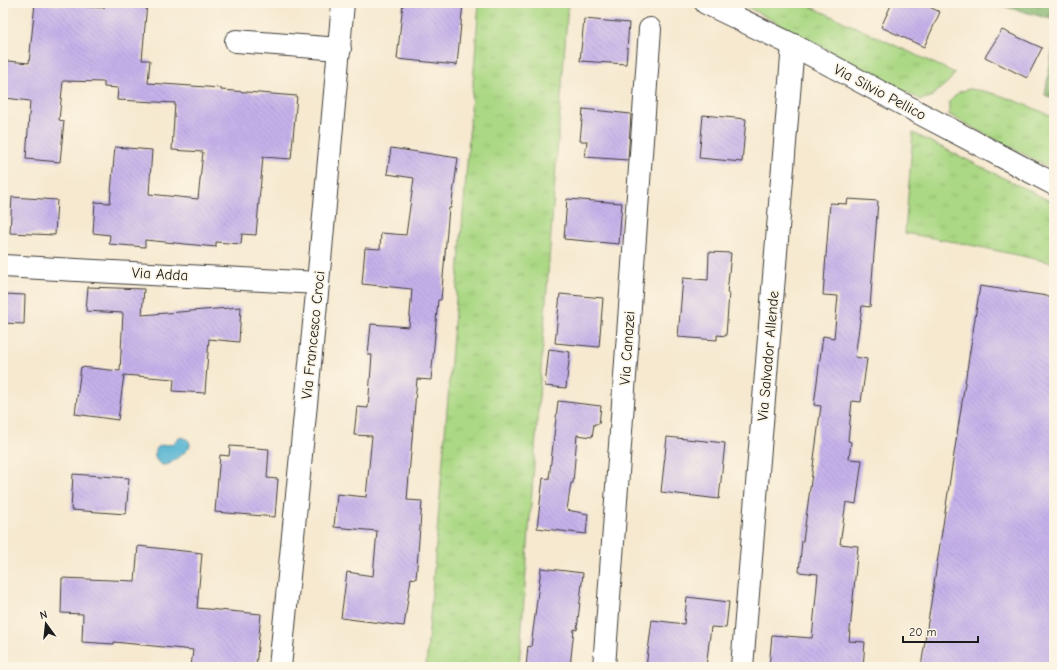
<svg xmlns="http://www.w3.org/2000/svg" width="1057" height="670" viewBox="0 0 1057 670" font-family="'Comic Neue',sans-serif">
  <defs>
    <pattern id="grass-tufts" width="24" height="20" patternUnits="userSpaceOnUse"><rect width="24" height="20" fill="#abd884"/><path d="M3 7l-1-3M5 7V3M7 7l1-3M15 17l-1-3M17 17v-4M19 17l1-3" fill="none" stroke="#93b971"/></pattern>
    <pattern id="forest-firs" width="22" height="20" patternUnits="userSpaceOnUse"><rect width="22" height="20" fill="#88b872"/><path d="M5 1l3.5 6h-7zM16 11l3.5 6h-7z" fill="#6e955d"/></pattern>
    <pattern id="building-back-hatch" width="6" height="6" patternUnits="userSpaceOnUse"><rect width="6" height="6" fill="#c4b1ea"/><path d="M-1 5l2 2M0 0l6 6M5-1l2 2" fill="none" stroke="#a898c8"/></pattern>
  </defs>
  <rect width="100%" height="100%" fill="#fcf5e5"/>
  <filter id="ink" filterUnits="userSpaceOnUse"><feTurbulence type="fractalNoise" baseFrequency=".025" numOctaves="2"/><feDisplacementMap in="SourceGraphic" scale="8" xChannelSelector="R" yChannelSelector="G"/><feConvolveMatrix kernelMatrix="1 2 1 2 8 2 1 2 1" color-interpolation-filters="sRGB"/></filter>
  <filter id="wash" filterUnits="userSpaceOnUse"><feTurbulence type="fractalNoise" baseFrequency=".012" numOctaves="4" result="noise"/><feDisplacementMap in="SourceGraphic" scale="16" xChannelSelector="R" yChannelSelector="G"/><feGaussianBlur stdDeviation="0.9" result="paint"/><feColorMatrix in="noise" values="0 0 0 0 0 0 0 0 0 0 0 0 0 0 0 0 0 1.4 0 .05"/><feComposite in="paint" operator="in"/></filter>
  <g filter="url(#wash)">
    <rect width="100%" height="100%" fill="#f6e9d0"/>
    <g fill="url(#grass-tufts)" stroke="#647a50">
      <polygon points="479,3 568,3 519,667 426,667 465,189"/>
      <polygon points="740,3 803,3 955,73 950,80 931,97 921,100"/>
      <path d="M969,89C999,92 1026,105 1054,117V170L949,115V102L959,92Z"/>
      <polygon points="913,133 1054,203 1054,263 966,244 905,233"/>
    </g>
    <g fill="url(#forest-firs)" stroke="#526a47">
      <polygon points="992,3 1054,3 1054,20"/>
      <polygon points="1054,39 1054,99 1045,95"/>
    </g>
    <path fill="#52b3d1" stroke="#376876" d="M182,437C201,444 181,455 174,460C172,462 171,463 169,464C167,465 164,465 163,465C155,463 152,453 158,447C162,444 168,445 173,444L177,439Z"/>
    <g id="blocks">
      <g fill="url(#building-back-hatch)">
        <polygon points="35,3 104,8 105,3 147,3 142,60 150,60 148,83 221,88 221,90 297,96 291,159 263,157 256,235 242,234 241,244 216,242 216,247 145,240 145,247 109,244 110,235 93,233 95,202 110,203 115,147 152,150 149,194 198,199 203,152 172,150 175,103 117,100 118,88 104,87 104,82 63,81 59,120 64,121 60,162 26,159 30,101 5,98 8,61 29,63"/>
        <polygon points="403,3 463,3 457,65 397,59"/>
        <polygon points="892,3 921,3 940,12 924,47 881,27"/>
        <polygon points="584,19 629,23 626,64 580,61"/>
        <polygon points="1002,30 1042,48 1027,78 985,57"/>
        <polygon points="583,109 631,114 628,160 585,157 587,141 580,141"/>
        <polygon points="703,115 746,119 742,162 699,158"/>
        <polygon points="391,148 458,158 451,208 449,208 441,300 438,300 431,380 417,379 407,500 422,501 416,579 411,578 404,626 341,618 347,572 373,576 377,531 334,527 337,494 366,497 372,436 354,435 357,407 368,408 372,355 368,355 371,324 409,327 412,289 362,284 365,248 380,249 381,233 406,235 414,178 387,174"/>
        <polygon points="12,197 57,200 55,235 10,233"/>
        <polygon points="567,199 622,203 619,244 564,239"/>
        <polygon points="848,199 878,201 870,307 862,306 855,357 867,359 861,402 852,401 848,441 851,442 849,459 862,460 856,504 846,502 840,544 858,546 849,641 865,642 863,667 769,667 772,635 812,638 818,574 799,572 802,541 803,541 821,406 814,405 823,336 834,338 838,296 823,295 830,203 847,204"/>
        <polygon points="709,252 731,253 727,293 729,293 726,336 717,335 717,340 678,337 683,278 708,280"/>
        <polygon points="980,286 1054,297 1054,667 921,667"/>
        <polygon points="88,287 144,289 142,315 241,307 239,342 209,339 205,393 173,391 174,379 124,375 118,420 75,414 81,367 120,371 123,313 86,311"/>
        <polygon points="3,294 25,295 24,324 3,323"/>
        <polygon points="560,294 603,298 599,347 555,343"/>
        <polygon points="549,349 570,352 566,388 545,386"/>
        <polygon points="558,401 601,406 599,424 594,424 592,437 577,435 573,483 571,483 567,510 588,514 586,534 537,528 543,478 549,479"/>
        <polygon points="667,437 725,443 719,499 661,492"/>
        <polygon points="230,446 269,449 267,478 278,479 275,517 215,512 220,455 229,456"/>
        <polygon points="73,474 129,478 126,514 71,510"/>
        <polygon points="138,546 202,553 197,608 261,614 256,667 191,667 193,650 114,642 114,644 82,642 83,614 61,613 62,578 135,581"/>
        <polygon points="541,568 583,573 577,630 574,629 570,667 526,667 528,646 531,647"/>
        <polygon points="687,597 729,602 726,628 711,627 706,667 646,667 652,620 684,624"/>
      </g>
    </g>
  </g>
  <g filter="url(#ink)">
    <use href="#blocks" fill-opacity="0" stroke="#3d3b37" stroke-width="1"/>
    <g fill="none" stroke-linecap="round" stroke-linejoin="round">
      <defs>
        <g id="street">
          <polyline points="706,3 793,45 923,115 1054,184"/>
          <polyline points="236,41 340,49"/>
          <polyline points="3,266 318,283"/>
          <polyline points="280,667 318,283 343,3"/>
          <polyline points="604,667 650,29"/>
          <polyline points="742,667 793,45"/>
        </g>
      </defs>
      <use href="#street" stroke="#3d3b37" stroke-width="24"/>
      <use href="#street" stroke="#fff" stroke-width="22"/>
    </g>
  </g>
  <g text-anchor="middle" stroke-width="3.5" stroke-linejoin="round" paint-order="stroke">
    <g font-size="15" fill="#1c1c1c" stroke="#fcf5e5">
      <text transform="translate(880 92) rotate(28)" y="5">Via Silvio Pellico</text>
      <text transform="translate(160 274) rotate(3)" y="5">Via Adda</text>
      <text transform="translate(313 335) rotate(-84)" y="5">Via Francesco Croci</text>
      <text transform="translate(627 348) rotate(-86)" y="5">Via Canazei</text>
      <text transform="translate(768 356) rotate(-85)" y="5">Via Salvador Allende</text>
    </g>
  </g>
  <rect width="1057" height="670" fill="none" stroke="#fcf5e5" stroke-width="16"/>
  <g transform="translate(46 624) rotate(345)" stroke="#fcf5e5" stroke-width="3" paint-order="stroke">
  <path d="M0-3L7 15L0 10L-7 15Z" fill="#1c1c1c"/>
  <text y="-6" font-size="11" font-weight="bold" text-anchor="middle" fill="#1c1c1c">N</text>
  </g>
  <path d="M903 636v6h75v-6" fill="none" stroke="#1c1c1c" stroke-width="2"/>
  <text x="909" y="636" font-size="12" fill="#1c1c1c" stroke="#fcf5e5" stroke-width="3" paint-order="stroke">20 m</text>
</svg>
